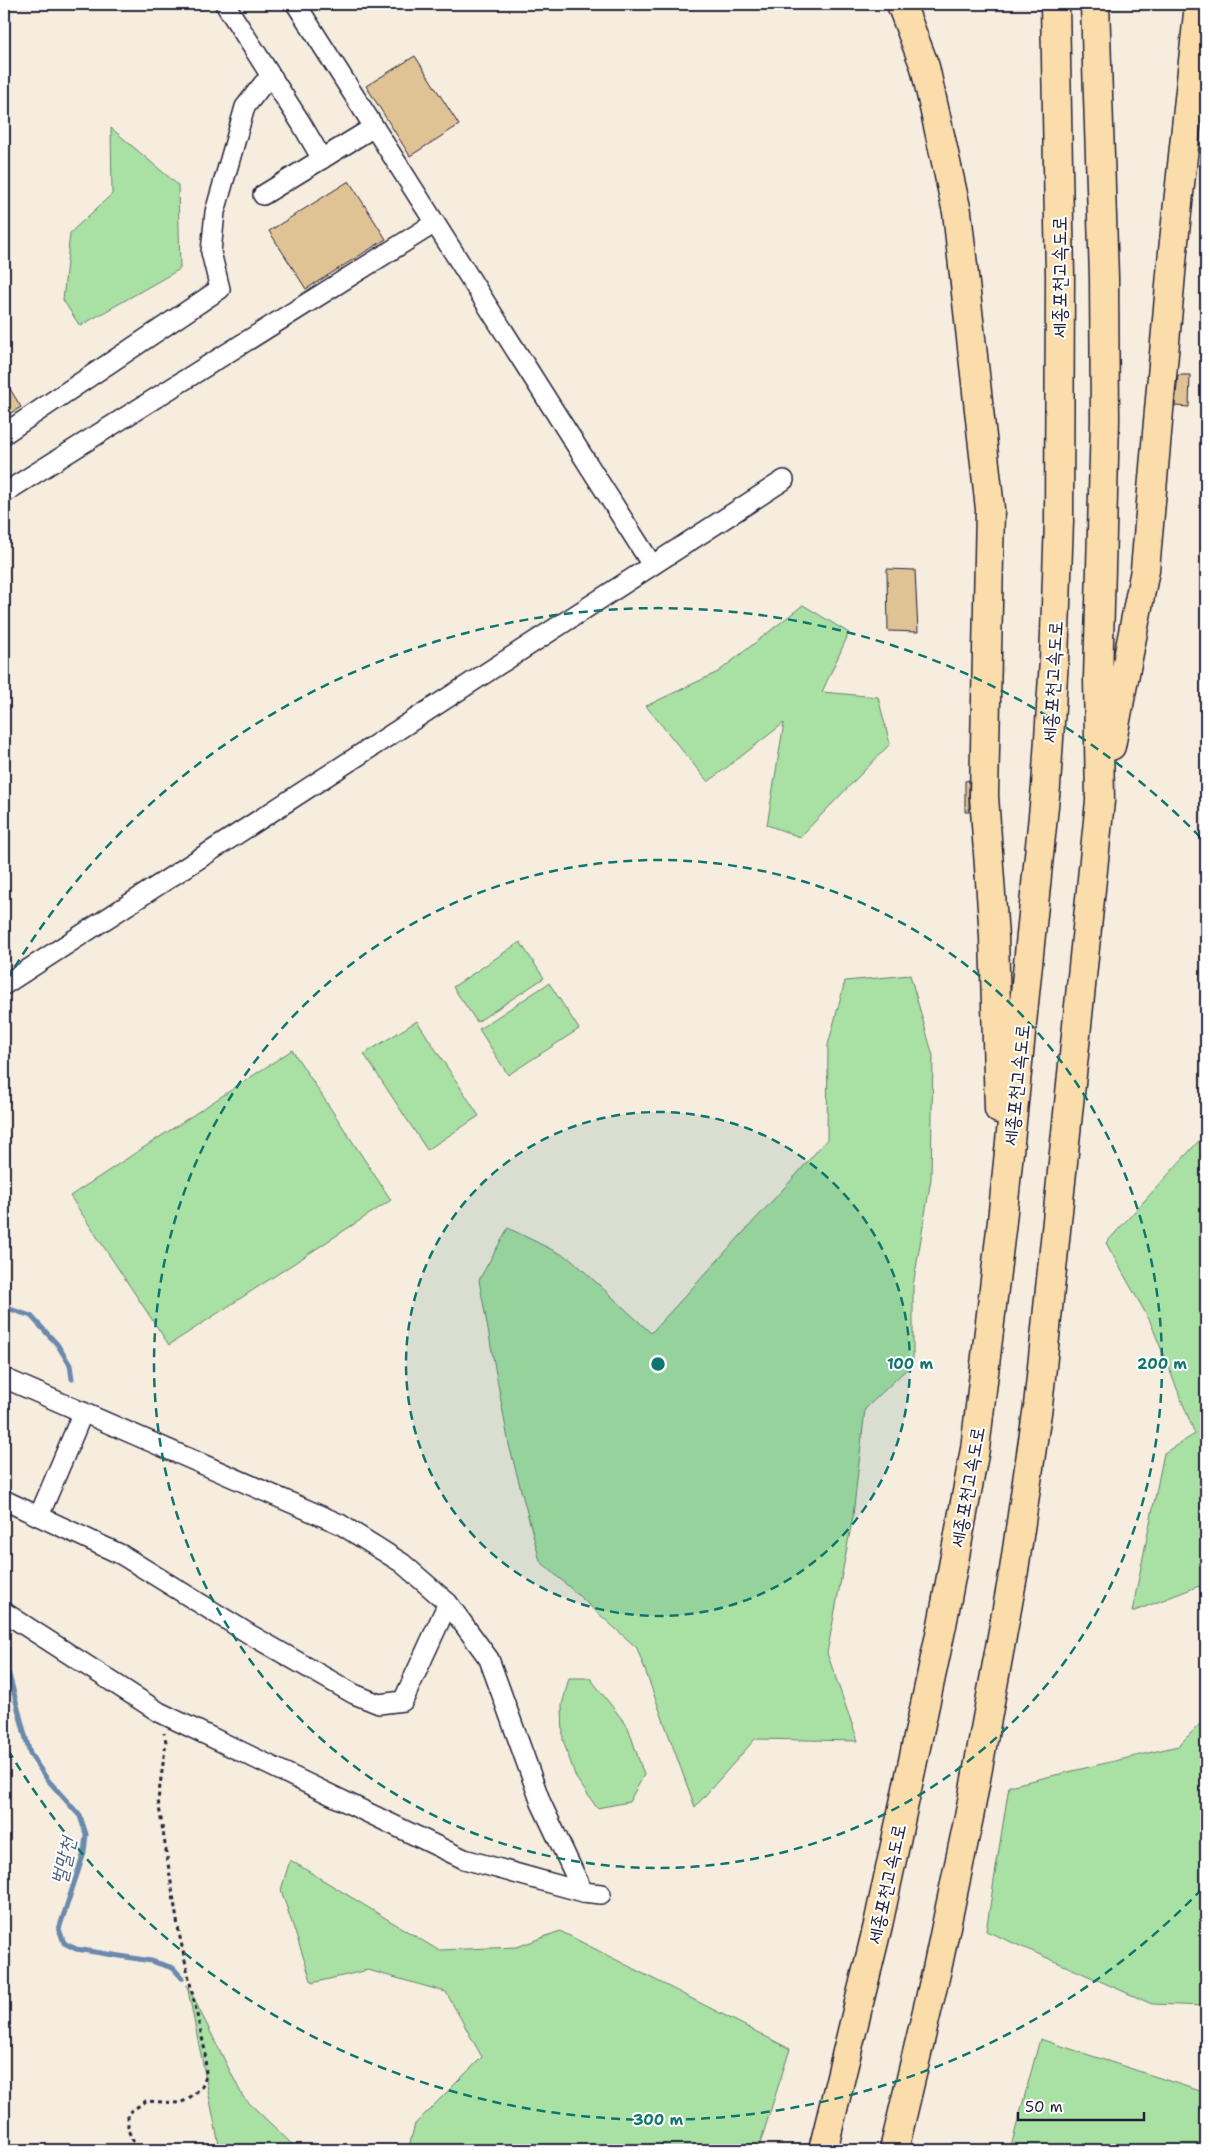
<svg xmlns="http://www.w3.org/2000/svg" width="1210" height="2154" viewBox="0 0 1210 2154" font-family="'Shantell Sans','Poor Story',sans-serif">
  <rect width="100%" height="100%" fill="#f6eddf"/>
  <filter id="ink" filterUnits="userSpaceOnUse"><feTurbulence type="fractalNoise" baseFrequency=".02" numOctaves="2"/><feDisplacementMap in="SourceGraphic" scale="10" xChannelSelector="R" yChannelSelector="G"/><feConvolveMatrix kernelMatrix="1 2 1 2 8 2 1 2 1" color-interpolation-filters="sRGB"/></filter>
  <g filter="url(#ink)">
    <g fill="#a9e0a3" stroke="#66816f">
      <polygon points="111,128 178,185 180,269 80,326 63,300 70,233 112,194"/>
      <polygon points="803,605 849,633 822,692 878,697 890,744 800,837 767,825 784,723 708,782 646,706 718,672"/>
      <polygon points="520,942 544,978 477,1022 453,987"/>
      <polygon points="910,975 933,1056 931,1179 913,1286 913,1363 865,1409 853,1516 827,1653 858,1741 755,1739 695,1807 637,1648 540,1561 509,1445 479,1280 508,1228 571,1259 651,1333 797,1174 827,1139 828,1045 845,981"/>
      <polygon points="549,983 579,1029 508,1075 479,1029"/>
      <polygon points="417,1021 479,1116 427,1150 364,1054"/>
      <polygon points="292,1050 391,1200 169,1345 70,1196"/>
      <polygon points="1206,1133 1206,1601 1199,1586 1132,1612 1164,1453 1195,1434 1150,1321 1106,1243"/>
      <polygon points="569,1678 590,1678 628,1727 644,1775 629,1802 597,1808 576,1778 563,1740 562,1705"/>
      <polygon points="1206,1718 1206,2006 1152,2004 986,1931 1009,1786 1178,1746"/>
      <polygon points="290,1860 438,1950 517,1947 560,1931 790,2049 758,2150 408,2150 415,2124 482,2057 446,1992 368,1970 312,1983 281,1890"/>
      <polygon points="187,1985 243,2097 298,2150 220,2150"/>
      <polygon points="1040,2039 1206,2093 1206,2150 1010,2150"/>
    </g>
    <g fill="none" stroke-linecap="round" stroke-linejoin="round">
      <g stroke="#6b89ac" stroke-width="5">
        <polyline points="4,1307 31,1316 57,1344 70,1365 72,1379"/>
        <polyline points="8,1648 8,1671 30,1754 47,1779 80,1816 86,1834 84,1853 59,1929 64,1943 76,1949 151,1961 173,1968 182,1978"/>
      </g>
    </g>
    <g fill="#e0c394" stroke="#22223b">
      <polygon points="415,56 459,125 410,156 366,86"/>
      <polygon points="349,181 386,239 306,289 269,231"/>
      <polygon points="1178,375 1190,375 1189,407 1175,406"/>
      <polygon points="4,379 21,407 4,417"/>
      <polygon points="887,569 915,570 918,632 888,631"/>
      <polygon points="969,780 969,812 965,812 965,781"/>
    </g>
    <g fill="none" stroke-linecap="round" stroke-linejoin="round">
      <defs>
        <g id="minor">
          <polyline points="225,4 301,123 322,159"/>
          <polyline points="296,4 652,565"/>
          <polyline points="263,195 374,127"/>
          <polyline points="4,434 220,289 211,252 215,212 245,107 263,84 273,78"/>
          <polyline points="4,493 435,223"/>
          <polyline points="4,985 784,480"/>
          <polyline points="4,1378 340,1524 402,1563 448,1603 489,1659 541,1803 583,1892"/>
          <polyline points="4,1500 122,1555 251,1635 354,1694 379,1704 403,1701 448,1603"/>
          <polyline points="39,1516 83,1412"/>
          <polyline points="4,1612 159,1712 464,1859 583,1892 601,1894"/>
        </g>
        <g id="highway">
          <polyline points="901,4 925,67 957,212 990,509 984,796 994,937 999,1109"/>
          <polyline points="1111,746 1145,570 1173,251 1199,4"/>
          <polyline points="823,2150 878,1925 942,1625 975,1449 1002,1221 1046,786 1054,660 1059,521 1060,276 1055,4"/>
          <polyline points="894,2150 937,1969 970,1812 1014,1570 1038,1406 1100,801 1098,678 1105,420 1104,278 1095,4"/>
        </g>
      </defs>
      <use href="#minor" stroke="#22223b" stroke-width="22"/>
      <use href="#highway" stroke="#22223b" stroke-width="31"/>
      <polyline stroke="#22223b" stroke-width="3" stroke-dasharray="4 4" stroke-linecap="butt" points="134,2150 134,2143 128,2130 128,2113 146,2101 180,2103 188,2099 202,2087 206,2076 205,2051 179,1933 158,1800 166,1742 164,1733"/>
      <use href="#minor" stroke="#fff" stroke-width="19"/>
      <use href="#highway" stroke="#fbddab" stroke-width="28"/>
    </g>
  </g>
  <circle cx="658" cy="1364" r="252" fill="#0f766e" fill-opacity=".12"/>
  <g fill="none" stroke="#0f766e" stroke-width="2.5" stroke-dasharray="9 6">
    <circle cx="658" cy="1364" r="252"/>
    <circle cx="658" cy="1364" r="504"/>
    <path d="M1202 1889A756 756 0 0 1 7 1748M7 980A756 756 0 0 1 1202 839"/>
  </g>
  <g text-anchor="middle" stroke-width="4" stroke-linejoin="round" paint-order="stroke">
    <g font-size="19" fill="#22223b" stroke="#fff">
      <text transform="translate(1059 277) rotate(-90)" y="7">세종포천고속도로</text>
      <text transform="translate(1052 682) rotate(-87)" y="7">세종포천고속도로</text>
      <text transform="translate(1016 1085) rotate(-84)" y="7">세종포천고속도로</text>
      <text transform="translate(967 1487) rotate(-80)" y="7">세종포천고속도로</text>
      <text transform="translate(886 1884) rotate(-78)" y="7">세종포천고속도로</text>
    </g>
    <g font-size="20" font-style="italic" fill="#4c5e7d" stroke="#fff">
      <text transform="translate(63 1861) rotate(-77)" y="7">벌말천</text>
    </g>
  </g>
  <circle cx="658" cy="1364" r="8" fill="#0f766e" stroke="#fff" stroke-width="2.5"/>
  <g font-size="15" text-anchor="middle" font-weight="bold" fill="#0f766e" stroke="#fff" stroke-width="4" stroke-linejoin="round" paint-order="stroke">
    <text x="910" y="1369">100 m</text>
    <text x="1162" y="1369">200 m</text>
    <text x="658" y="2125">300 m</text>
  </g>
  <rect width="1210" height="2154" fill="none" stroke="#fff" stroke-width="20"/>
  <rect x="10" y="10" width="1190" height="2134" fill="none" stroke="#22223b" stroke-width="2" filter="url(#ink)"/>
  <path d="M1018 2112v8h126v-8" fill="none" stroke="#22223b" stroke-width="2.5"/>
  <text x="1025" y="2112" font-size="15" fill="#22223b" stroke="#ffffff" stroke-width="4" paint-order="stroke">50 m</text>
</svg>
